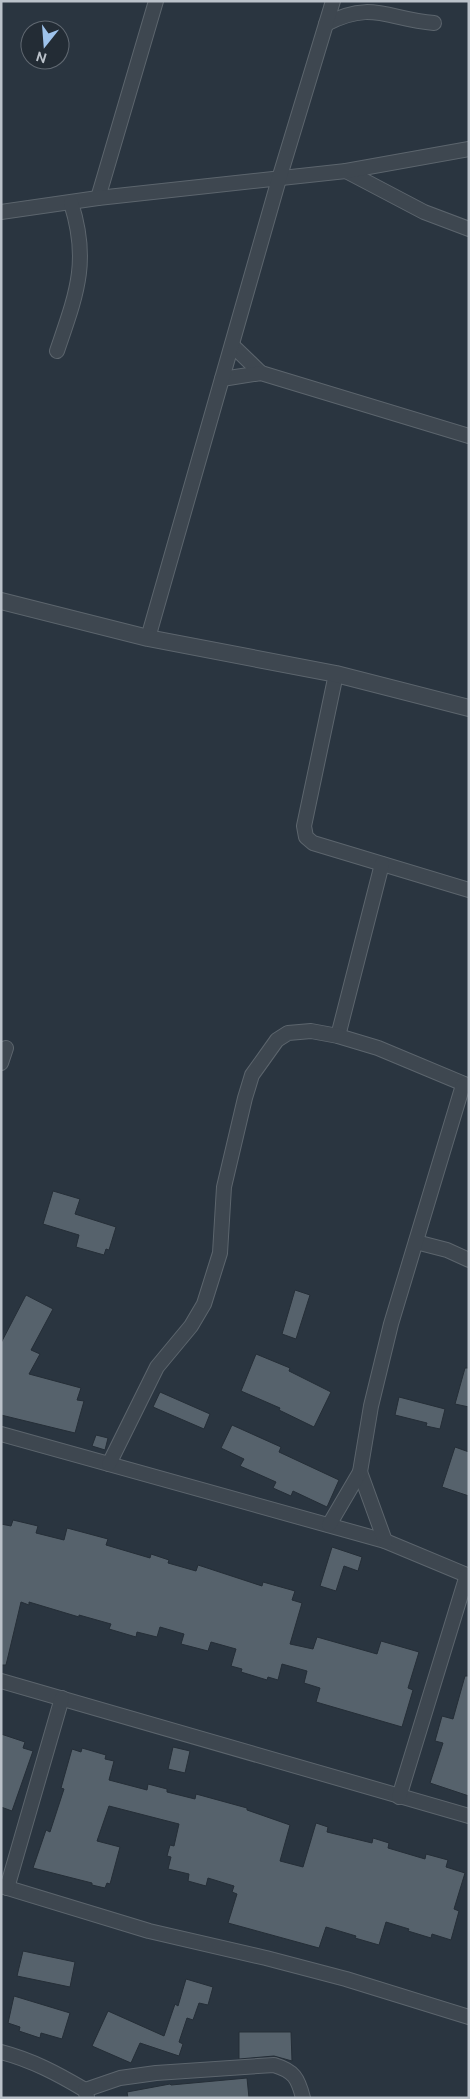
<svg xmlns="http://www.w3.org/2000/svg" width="470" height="2099" viewBox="0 0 470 2099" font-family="Ubuntu,sans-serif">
  <rect width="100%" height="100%" fill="#2a3540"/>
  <g fill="#56626c" stroke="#252e37">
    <polygon points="53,1191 80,1199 75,1214 116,1227 109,1250 106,1249 104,1255 76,1247 79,1235 43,1224"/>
    <polygon points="295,1290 310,1295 296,1339 282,1334"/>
    <polygon points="26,1295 53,1309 31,1350 40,1354 29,1374 81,1388 77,1400 84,1401 75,1433 1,1415 1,1343"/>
    <polygon points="256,1354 290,1368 289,1371 331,1392 314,1427 279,1410 280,1408 241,1391"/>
    <polygon points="465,1368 469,1368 469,1407 455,1404"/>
    <polygon points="160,1392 210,1414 204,1429 153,1407"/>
    <polygon points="399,1397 445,1409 440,1429 426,1426 427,1423 395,1415"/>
    <polygon points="232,1425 281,1447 279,1452 339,1480 327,1507 293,1491 291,1496 273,1488 276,1482 240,1466 244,1459 221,1448"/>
    <polygon points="96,1435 108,1438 105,1450 92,1446"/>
    <polygon points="455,1447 469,1452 469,1496 442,1487"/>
    <polygon points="13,1520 38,1526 36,1533 64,1540 67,1528 108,1539 106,1545 150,1558 151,1554 169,1560 168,1563 196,1571 198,1565 262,1586 263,1582 295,1591 292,1600 302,1603 290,1644 313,1649 317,1637 377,1654 381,1641 419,1652 408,1688 413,1690 402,1727 316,1702 320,1688 304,1683 307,1671 282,1664 278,1680 268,1677 267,1680 241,1672 242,1669 231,1666 236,1649 211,1642 208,1651 181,1644 184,1634 160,1627 157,1637 137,1632 136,1637 109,1629 111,1624 79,1615 79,1617 29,1602 29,1605 21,1602 6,1665 1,1665 1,1524 11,1526"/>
    <polygon points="332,1547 362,1557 358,1571 344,1566 336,1591 320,1586"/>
    <polygon points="465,1676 469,1676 469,1796 430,1783 443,1743 435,1741 442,1716 453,1719"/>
    <polygon points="1,1734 25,1742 23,1748 33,1751 12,1811 1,1807"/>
    <polygon points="173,1747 190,1751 185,1773 168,1769"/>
    <polygon points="82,1748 106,1755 105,1759 114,1761 109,1780 147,1790 148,1784 167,1789 167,1792 195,1799 196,1794 247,1808 247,1810 290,1825 280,1861 303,1867 316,1823 328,1827 327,1832 372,1843 373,1838 389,1843 388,1848 425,1859 426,1854 448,1860 446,1867 465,1873 454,1909 459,1911 451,1940 432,1934 431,1938 408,1931 409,1929 386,1922 379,1945 355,1938 356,1936 326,1927 319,1948 228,1923 237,1894 232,1892 234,1886 208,1878 206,1886 188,1881 189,1874 168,1869 171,1857 167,1856 170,1845 174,1846 179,1824 109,1806 97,1841 120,1847 110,1884 107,1883 105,1888 92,1885 92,1883 33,1868 46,1830 50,1832 64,1789 61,1788 72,1749 81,1752"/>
    <polygon points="23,1951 75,1962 70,1987 17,1976"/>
    <polygon points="186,1979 213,1987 208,2005 199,2003 193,2020 187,2018 179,2042 183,2044 179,2056 140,2043 131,2063 92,2046 108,2011 164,2036 175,2004 178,2006"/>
    <polygon points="14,1996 70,2013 62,2039 41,2033 40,2038 19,2031 20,2027 8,2023"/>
    <polygon points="239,2032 291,2032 292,2061 274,2056 239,2059"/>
    <polygon points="247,2078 249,2098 128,2098 127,2092 170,2084 171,2085"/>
  </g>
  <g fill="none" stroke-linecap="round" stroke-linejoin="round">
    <defs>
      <g id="minor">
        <path d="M326,24C372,0 387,19 434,23"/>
        <polyline points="346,171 424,212 469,229"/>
        <polyline points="98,198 156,1"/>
        <polyline points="1,212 98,198 346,171 469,149"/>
        <polyline points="232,345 261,373"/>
        <path d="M57,351C76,295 90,262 71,203"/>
        <polyline points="222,379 261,373 469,436"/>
        <polyline points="148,638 279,179 333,1"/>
        <polyline points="336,674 304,826 306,837 313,843 469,890"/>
        <polyline points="338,1036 382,864"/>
        <polyline points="1,1063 6,1048"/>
        <polyline points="416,1242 447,1250 469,1260"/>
        <polyline points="1,1434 385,1541 469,1576"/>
        <polyline points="109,1464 157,1367 191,1326 204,1304 220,1253 224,1187 245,1098 252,1075 277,1040 288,1033 311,1031 338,1036 378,1048 469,1086"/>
        <polyline points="360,1472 385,1541"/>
        <polyline points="329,1525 360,1472 371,1406 391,1324 463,1085"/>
        <polyline points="1,1681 469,1816"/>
        <polyline points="399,1797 467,1575"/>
        <polyline points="1,1886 149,1931 266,1958 346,1979 469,2017"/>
        <polyline points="7,1888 62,1698"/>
        <path d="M1,2052C32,2060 58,2074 85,2090L87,2097"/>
        <path d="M85,2090L120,2078L156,2073L274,2065C294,2071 298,2078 303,2098"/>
      </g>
      <polyline id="tertiary" points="1,601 148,638 336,674 469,708"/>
    </defs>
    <use href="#minor" stroke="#5c656d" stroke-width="16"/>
    <use href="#tertiary" stroke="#5c656d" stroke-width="18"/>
    <use href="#minor" stroke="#3e4750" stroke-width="14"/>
    <use href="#tertiary" stroke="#3e4750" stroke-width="16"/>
  </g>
  <rect width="470" height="2099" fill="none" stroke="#bbc2ca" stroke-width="5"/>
  <g transform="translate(45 45) rotate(197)"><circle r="24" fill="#232c35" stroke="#606871"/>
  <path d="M0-4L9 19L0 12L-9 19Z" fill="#9ec3ec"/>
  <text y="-8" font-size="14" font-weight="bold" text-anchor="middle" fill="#bbc2ca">N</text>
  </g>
</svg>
